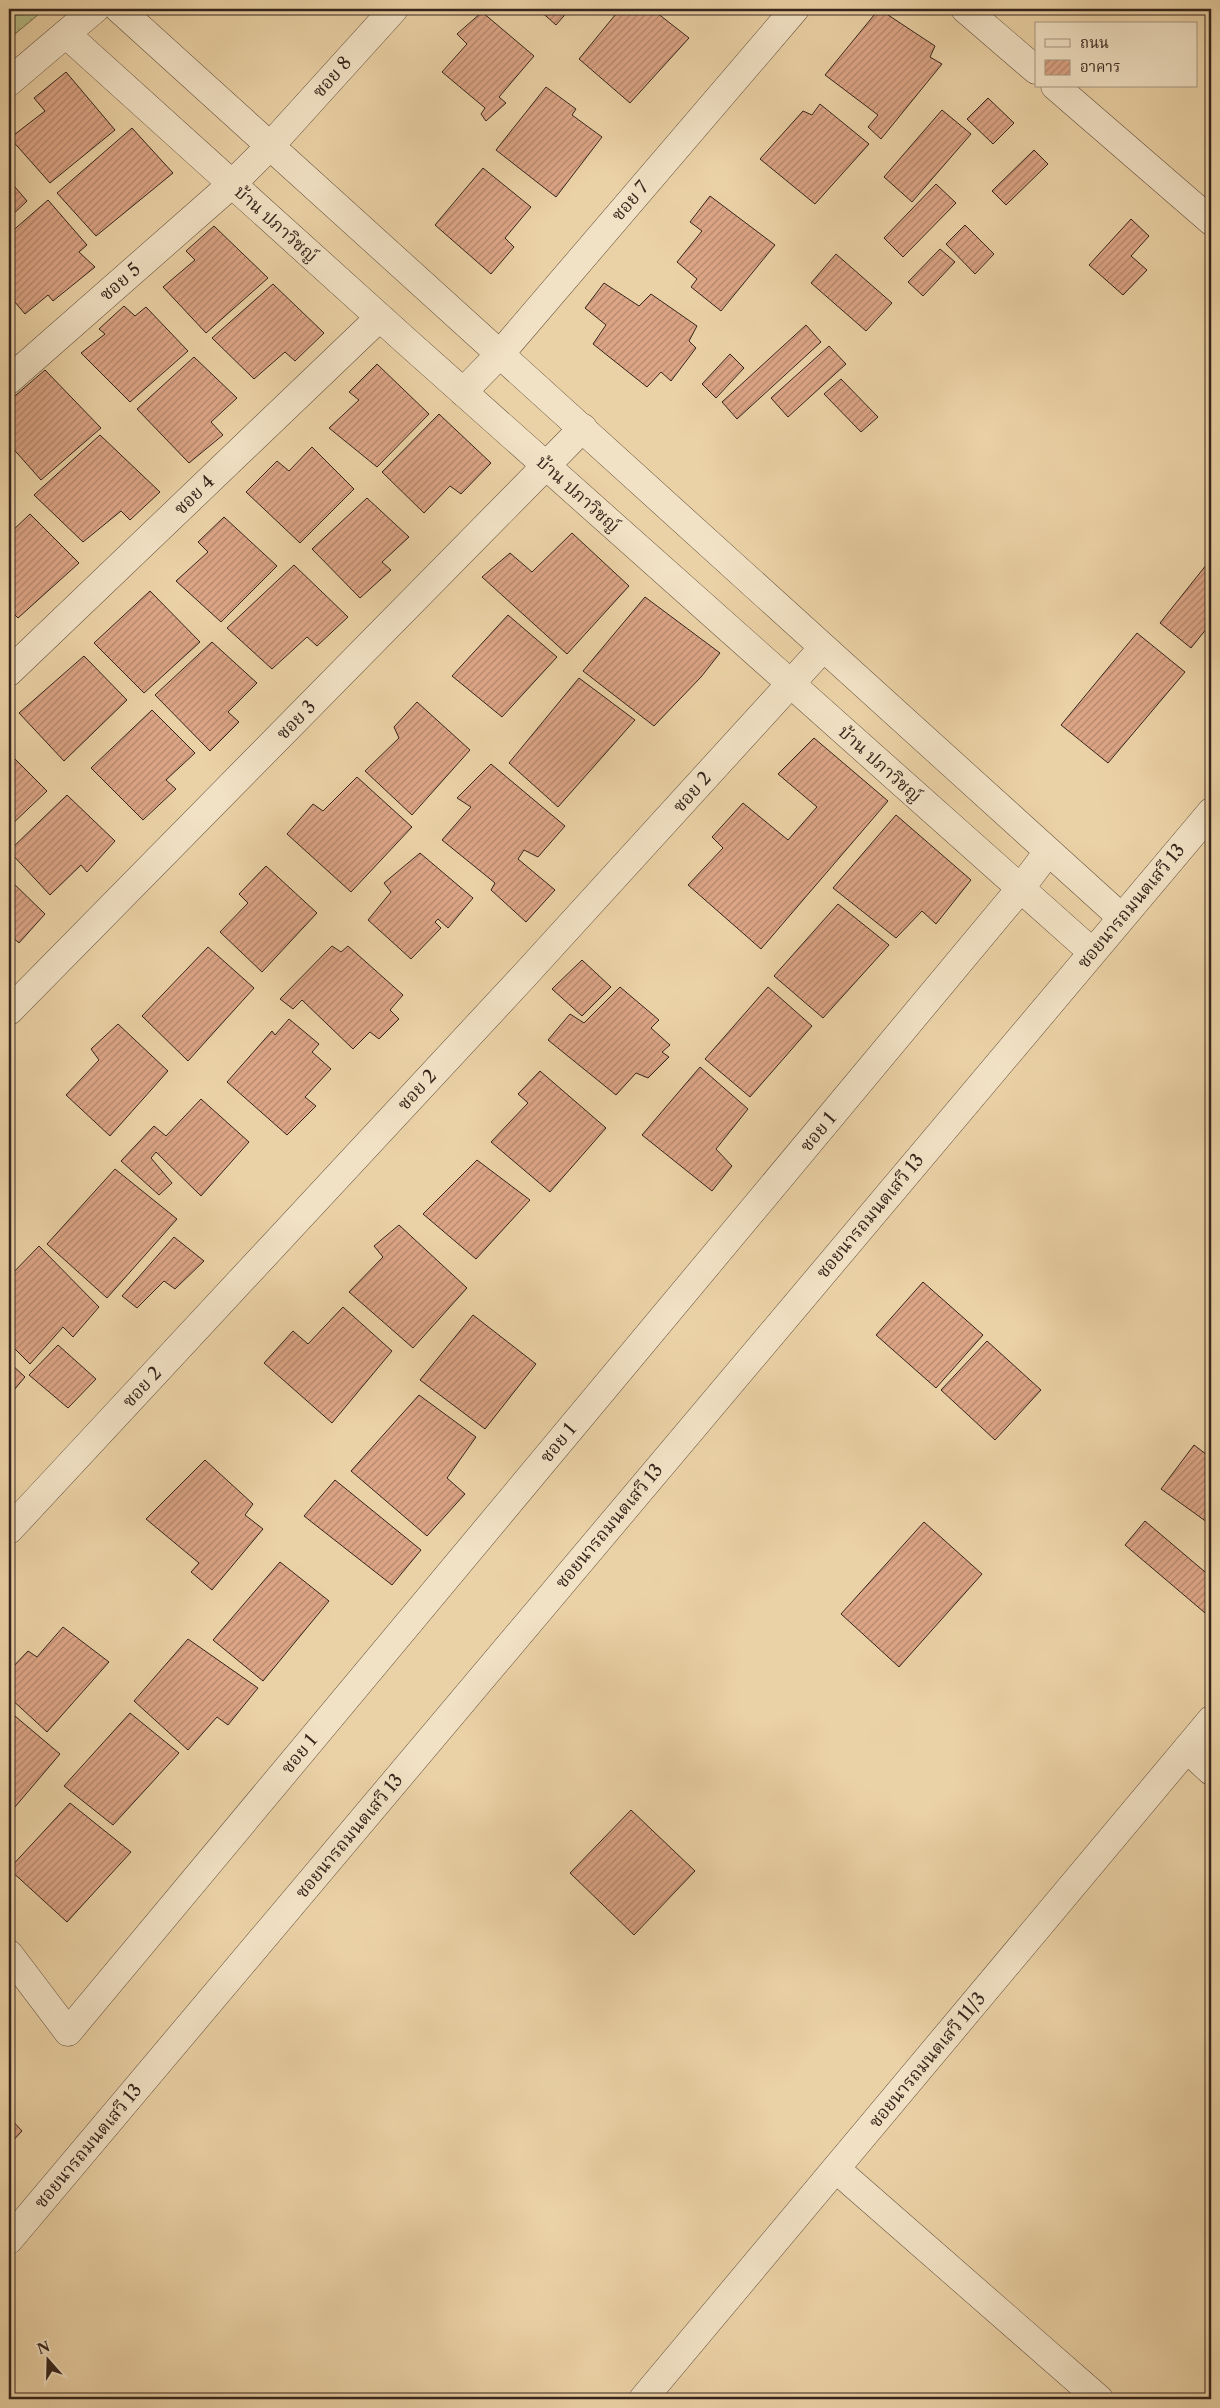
<svg xmlns="http://www.w3.org/2000/svg" width="1220" height="2408" viewBox="0 0 1220 2408" font-family="'Libre Caslon Text','Noto Serif Thai',serif">
  <defs>
    <pattern id="wetland-marsh" width="20" height="14" patternUnits="userSpaceOnUse" patternTransform="scale(1.25)"><rect width="20" height="14" fill="#b8bb86"/><path d="M1 5h8M5 5V1M11 12h8M15 12V8" fill="none" stroke="#96986d"/></pattern>
    <pattern id="building-hatch" width="6" height="6" patternUnits="userSpaceOnUse" patternTransform="scale(1.25)"><rect width="6" height="6" fill="#dca586"/><path d="M-1 1l2-2M0 6l6-6M5 7l2-2" fill="none" stroke="#b3866d"/></pattern>
  </defs>
  <rect width="100%" height="100%" fill="#ebd2a6"/>
  <filter id="stains"><feTurbulence type="fractalNoise" baseFrequency=".004" numOctaves="4"/><feColorMatrix values="0 0 0 0 .2 0 0 0 0 .09 0 0 0 0 .02 0 0 0 .5 -.17"/></filter>
  <radialGradient id="worn" r=".72"><stop offset=".6" stop-color="#630" stop-opacity="0"/><stop offset="1" stop-color="#630" stop-opacity=".3"/></radialGradient>
  <polygon fill="url(#wetland-marsh)" stroke="#777051" points="9,9 45,9 9,39"/>
  <g fill="url(#building-hatch)" stroke="#36251c">
    <polygon points="538,9 570,9 556,25"/>
    <polygon points="620,9 652,9 689,38 630,103 579,59"/>
    <polygon points="879,9 935,46 930,57 942,64 881,139 868,127 878,115 825,75"/>
    <polygon points="482,12 534,56 499,97 506,103 486,121 481,114 485,108 442,72 467,44 457,34"/>
    <polygon points="66,72 115,130 50,183 10,138 45,111 34,98"/>
    <polygon points="546,87 576,109 572,115 602,137 556,197 496,150"/>
    <polygon points="988,98 1014,123 993,144 967,119"/>
    <polygon points="820,104 869,144 815,204 760,159 803,111 812,115"/>
    <polygon points="942,110 971,134 912,202 884,177"/>
    <polygon points="132,128 173,173 96,236 57,193"/>
    <polygon points="1034,150 1048,164 1006,205 992,191"/>
    <polygon points="483,168 531,207 505,238 514,247 491,274 435,225"/>
    <polygon points="9,180 27,201 9,218"/>
    <polygon points="936,184 956,203 903,257 884,238"/>
    <polygon points="710,196 775,245 721,311 691,287 697,279 677,262 702,231 690,222"/>
    <polygon points="48,200 87,245 79,252 95,267 53,301 48,295 25,314 9,295 9,234"/>
    <polygon points="1131,219 1149,236 1131,256 1147,270 1123,295 1089,265"/>
    <polygon points="965,225 994,254 975,274 946,244"/>
    <polygon points="214,226 268,278 206,333 163,287 195,260 186,251"/>
    <polygon points="940,249 955,262 923,296 908,282"/>
    <polygon points="836,254 892,303 866,331 811,283"/>
    <polygon points="604,283 639,306 651,294 697,326 689,341 696,348 671,381 661,372 647,387 593,344 606,325 585,308"/>
    <polygon points="273,284 324,333 295,361 285,352 254,379 212,338"/>
    <polygon points="124,306 135,316 146,307 188,351 130,402 81,353 105,334 99,329"/>
    <polygon points="806,325 821,342 737,419 722,402"/>
    <polygon points="829,346 846,364 788,417 771,398"/>
    <polygon points="730,354 744,368 716,398 702,384"/>
    <polygon points="194,357 237,398 211,422 223,435 189,463 137,409"/>
    <polygon points="377,364 429,414 377,467 329,428 359,400 349,392"/>
    <polygon points="45,370 101,428 41,480 9,444 9,401"/>
    <polygon points="841,379 878,417 861,432 824,394"/>
    <polygon points="439,414 491,463 461,494 450,486 424,513 382,472"/>
    <polygon points="100,435 160,492 130,520 121,511 83,542 34,495"/>
    <polygon points="312,447 354,489 300,543 246,492 277,461 289,471"/>
    <polygon points="367,498 409,537 382,562 391,570 360,598 312,549"/>
    <polygon points="30,514 79,563 18,618 9,609 9,534"/>
    <polygon points="224,517 277,566 221,622 176,581 208,552 198,542"/>
    <polygon points="572,533 629,586 567,654 482,577 510,553 532,572"/>
    <polygon points="1211,559 1211,623 1191,648 1160,623"/>
    <polygon points="294,565 348,617 317,646 307,637 272,669 227,628"/>
    <polygon points="150,591 200,642 144,693 94,643"/>
    <polygon points="645,597 720,653 701,677 654,726 583,671"/>
    <polygon points="508,615 557,657 502,717 452,676"/>
    <polygon points="1137,633 1185,672 1108,763 1061,725"/>
    <polygon points="212,642 257,683 228,712 239,722 210,751 155,695"/>
    <polygon points="84,656 127,700 64,761 19,713"/>
    <polygon points="579,678 635,720 558,807 509,763"/>
    <polygon points="417,702 470,750 412,815 365,771 399,738 394,727"/>
    <polygon points="152,710 195,753 166,780 176,789 143,820 91,768"/>
    <polygon points="814,738 888,801 761,949 688,885 723,848 712,837 743,803 788,840 817,807 778,774"/>
    <polygon points="9,753 47,791 9,827"/>
    <polygon points="491,764 565,826 538,857 524,850 518,859 555,890 526,922 491,890 495,883 442,840 471,807 457,798"/>
    <polygon points="357,777 412,827 351,892 287,834 313,804 323,811"/>
    <polygon points="67,795 115,841 87,872 81,865 50,895 9,851"/>
    <polygon points="896,815 971,880 936,924 922,911 896,938 833,888"/>
    <polygon points="420,853 473,898 448,928 438,919 435,922 441,928 411,959 368,920 391,892 384,883"/>
    <polygon points="266,866 317,913 262,972 220,932 248,903 239,894"/>
    <polygon points="9,879 45,914 19,943 9,934"/>
    <polygon points="838,904 889,945 823,1018 774,976"/>
    <polygon points="332,946 341,952 348,946 403,995 390,1010 399,1019 379,1039 370,1032 353,1049 302,1000 293,1009 280,999"/>
    <polygon points="208,947 254,988 188,1061 142,1016"/>
    <polygon points="582,960 611,987 582,1016 552,989"/>
    <polygon points="620,987 659,1020 651,1028 670,1045 662,1052 669,1057 648,1078 636,1073 616,1095 548,1040 570,1014 584,1023"/>
    <polygon points="768,987 812,1026 750,1097 705,1059"/>
    <polygon points="289,1019 319,1044 312,1052 331,1069 305,1097 316,1106 287,1135 227,1082 272,1031 275,1035"/>
    <polygon points="118,1024 168,1071 110,1136 66,1095 99,1060 91,1049"/>
    <polygon points="700,1067 748,1109 716,1149 732,1166 712,1191 642,1135"/>
    <polygon points="540,1071 606,1128 550,1192 491,1142 528,1103 518,1094"/>
    <polygon points="201,1099 249,1142 201,1196 156,1152 151,1158 172,1183 159,1195 121,1161 154,1126 166,1136"/>
    <polygon points="477,1160 530,1200 476,1259 423,1214"/>
    <polygon points="115,1169 177,1219 107,1298 47,1244"/>
    <polygon points="399,1225 467,1288 413,1348 349,1292 383,1257 374,1246"/>
    <polygon points="174,1237 204,1261 175,1289 164,1281 137,1308 122,1296"/>
    <polygon points="39,1246 99,1307 73,1337 63,1327 30,1364 9,1343 9,1277"/>
    <polygon points="923,1282 983,1335 936,1388 876,1335"/>
    <polygon points="343,1307 392,1351 332,1423 264,1363 293,1331 308,1344"/>
    <polygon points="473,1315 536,1364 485,1429 420,1380"/>
    <polygon points="987,1341 1041,1390 995,1440 941,1390"/>
    <polygon points="58,1345 96,1379 68,1408 29,1375"/>
    <polygon points="9,1362 25,1377 9,1396"/>
    <polygon points="419,1395 476,1437 447,1478 465,1494 427,1536 351,1471"/>
    <polygon points="1194,1445 1211,1458 1211,1525 1161,1489"/>
    <polygon points="205,1460 253,1504 245,1515 263,1529 212,1590 191,1572 199,1563 146,1519"/>
    <polygon points="335,1480 421,1550 392,1585 304,1516"/>
    <polygon points="1145,1521 1211,1577 1211,1618 1125,1545"/>
    <polygon points="924,1522 982,1574 899,1667 841,1614"/>
    <polygon points="280,1562 329,1601 263,1681 213,1640"/>
    <polygon points="63,1627 109,1662 47,1732 9,1697 9,1671 28,1651 37,1657"/>
    <polygon points="188,1639 258,1688 228,1725 217,1717 188,1750 134,1701"/>
    <polygon points="9,1711 60,1754 9,1814"/>
    <polygon points="130,1713 179,1753 113,1825 64,1786"/>
    <polygon points="70,1803 131,1852 67,1922 9,1869"/>
    <polygon points="631,1810 695,1871 634,1935 570,1873"/>
    <polygon points="9,2117 22,2131 9,2145"/>
  </g>
  <g fill="none" stroke-linecap="round" stroke-linejoin="round">
    <defs>
      <g id="minor">
        <polyline points="119,9 1121,917"/>
        <polyline points="965,9 1036,70"/>
        <polyline points="66,34 406,341 1092,952"/>
        <polyline points="9,82 95,9"/>
        <polyline points="1055,86 1211,221"/>
        <polyline points="9,380 232,184 271,145 394,9"/>
        <polyline points="463,392 500,354 795,9"/>
        <polyline points="9,672 379,318"/>
        <polyline points="9,1011 583,428"/>
        <polyline points="9,1530 524,976 823,648"/>
        <polyline points="1187,1749 1211,1771"/>
        <polyline points="9,1954 68,2032 1020,889 1048,852"/>
        <polyline points="836,2169 1099,2399"/>
        <polyline points="9,2240 1211,812"/>
        <polyline points="643,2399 1211,1720"/>
      </g>
    </defs>
    <use href="#minor" stroke="#63503e" stroke-width="29"/>
    <use href="#minor" stroke="#f2e2c5" stroke-width="28"/>
  </g>
  <g text-anchor="middle" stroke-width="5" stroke-linejoin="round" paint-order="stroke">
    <g font-size="18" fill="#36251c" stroke="#f2e2c5">
      <text transform="translate(332 77) rotate(-48)" y="6">ซอย 8</text>
      <text transform="translate(630 201) rotate(-49)" y="6">ซอย 7</text>
      <text transform="translate(276 224) rotate(42)" y="6">บ้าน ปภาวิชญ์</text>
      <text transform="translate(120 282) rotate(-41)" y="6">ซอย 5</text>
      <text transform="translate(578 494) rotate(42)" y="6">บ้าน ปภาวิชญ์</text>
      <text transform="translate(194 495) rotate(-44)" y="6">ซอย 4</text>
      <text transform="translate(296 720) rotate(-45)" y="6">ซอย 3</text>
      <text transform="translate(880 764) rotate(42)" y="6">บ้าน ปภาวิชญ์</text>
      <text transform="translate(692 792) rotate(-48)" y="6">ซอย 2</text>
      <text transform="translate(1131 906) rotate(-50)" y="6">ซอยนารถมนตเสวี 13</text>
      <text transform="translate(417 1090) rotate(-47)" y="6">ซอย 2</text>
      <text transform="translate(818 1132) rotate(-50)" y="6">ซอย 1</text>
      <text transform="translate(870 1216) rotate(-50)" y="6">ซอยนารถมนตเสวี 13</text>
      <text transform="translate(142 1387) rotate(-47)" y="6">ซอย 2</text>
      <text transform="translate(558 1443) rotate(-50)" y="6">ซอย 1</text>
      <text transform="translate(609 1526) rotate(-50)" y="6">ซอยนารถมนตเสวี 13</text>
      <text transform="translate(299 1754) rotate(-50)" y="6">ซอย 1</text>
      <text transform="translate(349 1836) rotate(-50)" y="6">ซอยนารถมนตเสวี 13</text>
      <text transform="translate(927 2060) rotate(-50)" y="6">ซอยนารถมนตเสวี 11/3</text>
      <text transform="translate(88 2146) rotate(-50)" y="6">ซอยนารถมนตเสวี 13</text>
    </g>
  </g>
  <rect width="1220" height="2408" fill="none" stroke="#ebd2a6" stroke-width="30"/>
  <rect x="10" y="10" width="1200" height="2388" fill="none" stroke="#36251c" stroke-width="2.5"/>
  <rect x="15" y="15" width="1190" height="2378" fill="none" stroke="#36251c"/>
  <rect x="1035" y="22" width="162" height="65" fill="#f2e2c5" stroke="#a79681"/>
  <rect x="1045" y="39" width="25" height="8" fill="#f2e2c5" stroke="#a79681"/>
  <text x="1080" y="48" font-size="15" fill="#36251c">ถนน</text>
  <rect x="1045" y="60" width="25" height="15" fill="url(#building-hatch)" stroke="#a79681"/>
  <text x="1080" y="72" font-size="15" fill="#36251c">อาคาร</text>
  <g transform="translate(48 2360) rotate(340)" stroke="#f2e2c5" stroke-width="4" paint-order="stroke">
  <path d="M0-4L9 19L0 12L-9 19Z" fill="#36251c"/>
  <text y="-8" font-size="14" font-weight="bold" text-anchor="middle" fill="#36251c">N</text>
  </g>
  <rect width="100%" height="100%" filter="url(#stains)"/>
  <rect width="100%" height="100%" fill="url(#worn)"/>
</svg>
